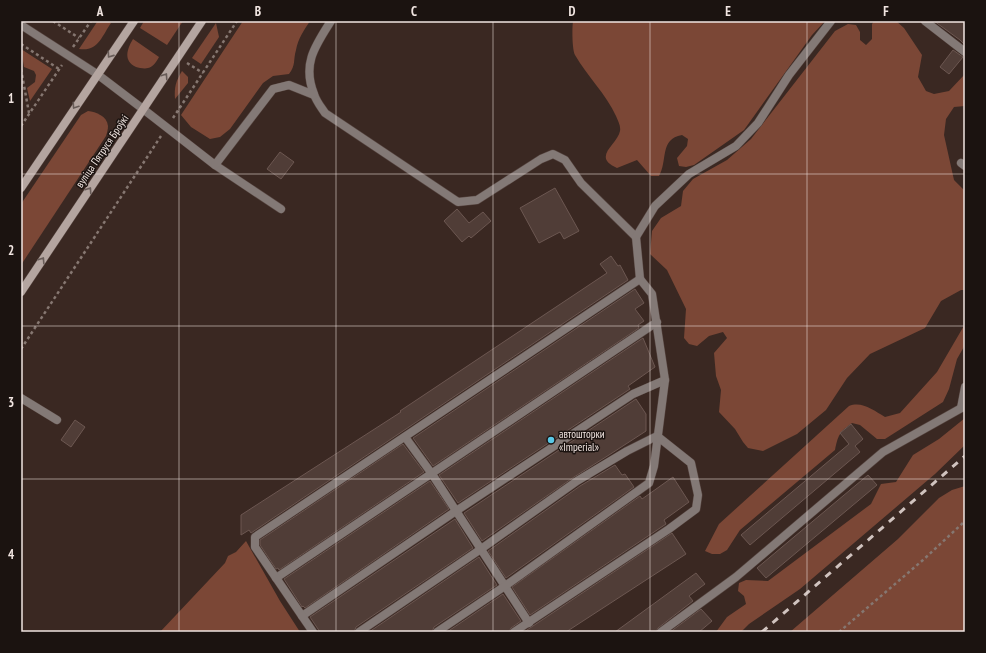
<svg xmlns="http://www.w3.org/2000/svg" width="986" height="653" viewBox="0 0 986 653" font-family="'PT Sans Narrow',sans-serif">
  <rect width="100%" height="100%" fill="#3a2822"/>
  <g fill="#7b4736">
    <path d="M107,21L111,23C102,36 98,52 79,49L97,22Z"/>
    <polygon points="144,21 183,21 167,45 140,28"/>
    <path d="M243,21H310C304,30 298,39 296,50C293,60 296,65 289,74L273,76L263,83L230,129L220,137L210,139L191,127L181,115Z"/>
    <path d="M573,21H825L812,35L744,130L694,165L686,167L679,166L677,158L687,146L688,139L682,135C659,139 668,161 659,176H651L637,160L617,168C591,157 618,144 620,131C621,126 618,121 616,116C606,94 587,76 575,55C572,49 572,28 573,21Z"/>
    <polygon points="874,21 896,21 904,28 922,55 918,77 926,91 934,94 949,91 965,74 965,106 954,107 946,119 944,135 954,180 965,191 965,290 961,290 941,301 925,328 870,354 847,378 826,410 797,434 763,451 748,448 743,442 735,429 719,412 721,390 716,376 714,353 727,338 723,332 709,336 697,346 689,344 684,338 686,309 667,270 650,254 652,231 661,218 681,206 683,191 693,179 727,160 751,139 835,31 848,24 856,25 860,32 860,40 866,45 872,39 872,24"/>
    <polygon points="216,23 219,37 201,64 192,58"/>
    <path d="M133,39L159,57C157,61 153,67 148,68C145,69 139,68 136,67C123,61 127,49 133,39Z"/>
    <polygon points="21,49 52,69 30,101 27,88 35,82 36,75 34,71 24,67"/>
    <path d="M182,71L188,77V83L175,99C174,87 176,81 182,71Z"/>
    <path d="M88,111C96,112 107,116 108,126C108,129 107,133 106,136L21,265V204L81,115Z"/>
    <path d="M965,324V345L957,359L949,389L943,402L885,439H877L860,425L852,423C839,432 838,436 835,450L740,530L727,550L720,554H712L705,551L719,524L849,406C862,401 873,410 885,417L900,413L937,372Z"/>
    <polygon points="965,418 965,445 935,474 800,589 749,624 741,632 716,632 727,617 746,604 744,596 738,591 739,583 746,580 768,581 871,504 881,484 896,482 913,455 939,439"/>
    <polygon points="965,486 965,632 790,632 898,539 939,498 952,490"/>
    <polygon points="246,541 280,601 300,632 160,632 225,563 228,556 236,552"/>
  </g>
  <g fill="#503d37" stroke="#6c5751">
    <polygon points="934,21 965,21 965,45 960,40"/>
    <polygon points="953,50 963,57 949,74 940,67"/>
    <polygon points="280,152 294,162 281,179 267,169"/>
    <polygon points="555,188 579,231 564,239 560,232 539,243 520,208"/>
    <polygon points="457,209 469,223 483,212 491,221 471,238 469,236 462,242 444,221"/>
    <polygon points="611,256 618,266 620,265 628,280 251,533 249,530 241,535 241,515 401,412 400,411 607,273 600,264"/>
    <polygon points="635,289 644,303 635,309 644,321 638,325 639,328 433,466 413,438"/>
    <polygon points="643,338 655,367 628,386 630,389 458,503 439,475"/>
    <polygon points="636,399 646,414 646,431 609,455 574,477 482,541 464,513"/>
    <polygon points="75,420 85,427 71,447 61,440"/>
    <polygon points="851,424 863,439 855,446 860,452 750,545 741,535 849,444 840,433"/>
    <polygon points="403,444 424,472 279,570 278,568 276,569 260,545 260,540"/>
    <polygon points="615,465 622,475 625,474 634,487 506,578 488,551 580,486"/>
    <polygon points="868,475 877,485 766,578 757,568"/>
    <polygon points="673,477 689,502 664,520 666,524 530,615 512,587 640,496 642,499"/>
    <polygon points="430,481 449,509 305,608 303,606 302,607 284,579"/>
    <polygon points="455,519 473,548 356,627 354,632 320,632 310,617"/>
    <polygon points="672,533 686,554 566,632 524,632"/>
    <polygon points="479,557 497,585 434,627 432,632 369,632"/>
    <polygon points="696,573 705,584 689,596 693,601 658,628 656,632 615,632"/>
    <polygon points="503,594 521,621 511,628 509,632 447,632"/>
    <polygon points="701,609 712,621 699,632 670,632"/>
  </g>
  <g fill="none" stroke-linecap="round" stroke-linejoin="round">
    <defs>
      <g id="lane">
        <path d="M331,21C315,46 302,64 314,94C316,101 321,107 325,113L458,202L477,200L541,159L553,154L565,160L581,183L636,237"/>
        <polyline points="925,21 965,52"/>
        <polyline points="143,109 215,165 281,209"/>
        <polyline points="961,163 965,166"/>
        <polyline points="215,165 273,89 289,85 314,95"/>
        <polyline points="640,279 636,237 655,206 689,174 736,146 758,123 789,75 831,21"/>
        <polyline points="21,398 57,420"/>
        <polyline points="961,408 965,387"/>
        <polyline points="405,437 432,474 529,623"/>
        <polyline points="276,578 657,322"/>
        <polyline points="302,616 456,511 633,394 665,380"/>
        <polyline points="313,632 255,547 255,537 640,279 652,294 665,380 654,466 649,483 505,586 437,632"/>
        <polyline points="359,632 481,549 577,481 627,451 657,436 691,463 698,495 696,509 669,529 514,632"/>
        <polyline points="661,632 736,577 883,452 965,406"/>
      </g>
      <polyline id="street" points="21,25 97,74 143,109"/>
      <g id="secondary">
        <polyline points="21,188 134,21"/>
        <polyline points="21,292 202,21"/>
      </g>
    </defs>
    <use href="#lane" stroke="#574641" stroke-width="9"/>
    <use href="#street" stroke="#574641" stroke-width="9"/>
    <use href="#secondary" stroke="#574641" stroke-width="9"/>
    <g stroke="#867771" stroke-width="2.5" stroke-dasharray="3 3" stroke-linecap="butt">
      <polyline points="53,21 79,38"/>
      <polyline points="21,44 59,69"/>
      <polyline points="73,47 91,21"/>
      <polyline points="187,63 203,73"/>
      <polyline points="21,69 29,113"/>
      <polyline points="173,118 237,21"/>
      <polyline points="21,126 62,65"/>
      <polyline points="21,349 161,136"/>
      <polyline points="839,632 923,560 965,521"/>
    </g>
    <use href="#lane" stroke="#837976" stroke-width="8"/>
    <use href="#street" stroke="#837976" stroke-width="8"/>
    <use href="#secondary" stroke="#b4a5a0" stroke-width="8"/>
    <polyline stroke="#d0c3bf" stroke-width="3" stroke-dasharray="7 7" stroke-linecap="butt" points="762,632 965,456"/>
  </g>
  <defs><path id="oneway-chevron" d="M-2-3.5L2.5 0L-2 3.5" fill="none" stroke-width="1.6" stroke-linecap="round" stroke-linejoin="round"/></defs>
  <g stroke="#685c58">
    <use href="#oneway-chevron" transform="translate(110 55) rotate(125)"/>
    <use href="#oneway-chevron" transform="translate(165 76) rotate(-56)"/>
    <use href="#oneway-chevron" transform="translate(75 106) rotate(124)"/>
    <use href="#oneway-chevron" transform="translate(89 190) rotate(-56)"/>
    <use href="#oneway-chevron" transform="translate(42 260) rotate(-57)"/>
  </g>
  <path fill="none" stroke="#f1e5e1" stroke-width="1" stroke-opacity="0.55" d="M179,21V632M336,21V632M493,21V632M650,21V632M807,21V632M21,174H965M21,326H965M21,479H965"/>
  <circle fill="#5ac8e6" stroke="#1b1310" stroke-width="1.5" cx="551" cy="440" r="4"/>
  <g text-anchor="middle" stroke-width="3" stroke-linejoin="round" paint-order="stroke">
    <g font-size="11" fill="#f1e5e1" stroke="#1b1310">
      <text transform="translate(102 151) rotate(-56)" y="4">вуліца Пятруся Броўкі</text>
    </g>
    <g font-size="11" fill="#f1e5e1" stroke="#1b1310" text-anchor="start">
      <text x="559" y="438">автошторки<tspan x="559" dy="13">«Imperial»</tspan></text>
    </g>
  </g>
  <rect width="986" height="653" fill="none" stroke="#1b1310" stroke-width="44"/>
  <rect x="22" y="22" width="942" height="609" fill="none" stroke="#f1e5e1" stroke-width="1.5"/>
  <g font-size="13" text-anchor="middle" font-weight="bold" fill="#f1e5e1">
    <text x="100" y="16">A</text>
    <text x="258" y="16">B</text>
    <text x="414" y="16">C</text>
    <text x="572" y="16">D</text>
    <text x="728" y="16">E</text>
    <text x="886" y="16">F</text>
    <text x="11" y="103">1</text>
    <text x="11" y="255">2</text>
    <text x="11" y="407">3</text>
    <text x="11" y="559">4</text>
  </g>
</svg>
